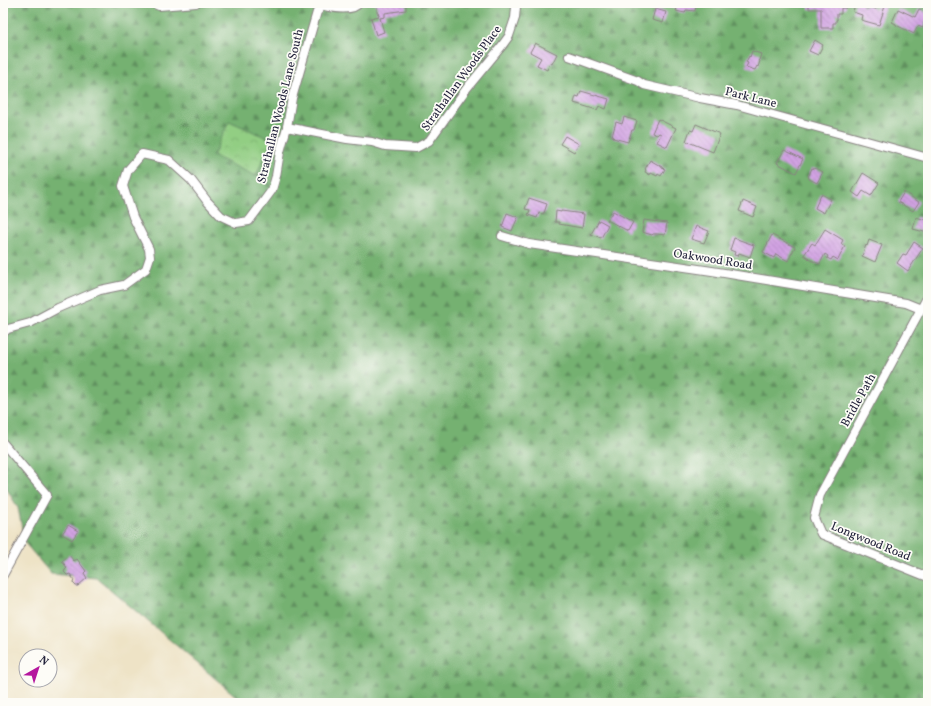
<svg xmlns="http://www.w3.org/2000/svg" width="931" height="706" viewBox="0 0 931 706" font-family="Vollkorn,serif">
  <defs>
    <pattern id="forest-firs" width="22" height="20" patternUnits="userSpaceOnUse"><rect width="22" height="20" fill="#75b171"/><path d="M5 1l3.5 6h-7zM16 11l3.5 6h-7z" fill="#60905e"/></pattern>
    <pattern id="park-crowns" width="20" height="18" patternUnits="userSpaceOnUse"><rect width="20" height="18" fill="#92ce83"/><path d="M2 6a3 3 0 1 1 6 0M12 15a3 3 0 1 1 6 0" fill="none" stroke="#7eb172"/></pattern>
    <pattern id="building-back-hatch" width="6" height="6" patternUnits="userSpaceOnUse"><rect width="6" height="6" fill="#d2a3e3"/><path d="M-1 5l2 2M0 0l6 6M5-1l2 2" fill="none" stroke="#aa84b9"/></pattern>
  </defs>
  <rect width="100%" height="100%" fill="#fdfcf7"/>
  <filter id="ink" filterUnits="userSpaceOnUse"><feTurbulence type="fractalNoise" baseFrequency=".025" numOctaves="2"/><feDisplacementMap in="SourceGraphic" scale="8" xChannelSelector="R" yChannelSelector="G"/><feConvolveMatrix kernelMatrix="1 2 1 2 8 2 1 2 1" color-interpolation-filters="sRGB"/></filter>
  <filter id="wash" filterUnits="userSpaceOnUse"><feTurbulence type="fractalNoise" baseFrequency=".012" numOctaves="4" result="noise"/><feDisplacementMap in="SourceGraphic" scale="16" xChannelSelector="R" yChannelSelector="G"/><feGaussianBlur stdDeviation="0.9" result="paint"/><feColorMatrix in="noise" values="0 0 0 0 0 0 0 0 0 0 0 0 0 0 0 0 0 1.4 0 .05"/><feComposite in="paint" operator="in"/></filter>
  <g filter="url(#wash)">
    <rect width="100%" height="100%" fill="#eee3c6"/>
    <polygon fill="url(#forest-firs)" stroke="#4c6a56" points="3,3 928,3 928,703 244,703 97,578 51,574 25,543 18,508 3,482"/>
    <polygon fill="url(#park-crowns)" stroke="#5a785f" points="229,121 272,140 256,176 213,156"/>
    <g id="blocks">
      <g fill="url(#building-back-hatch)">
        <polygon points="375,3 403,3 404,5 406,5 406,10 385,13 385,17 380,18 384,32 376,35 371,18 379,16 378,13 377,13 377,7"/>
        <polygon points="670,3 697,3 695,11 686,10 685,13 676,11 677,8 670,6"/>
        <polygon points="809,3 846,3 846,8 841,8 841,14 837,14 837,20 836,20 836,23 833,23 833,28 821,28 821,9 809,9"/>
        <polygon points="855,3 863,3 862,6 865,7 865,5 876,9 878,3 886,3 879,25 861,20 862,15 853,12"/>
        <polygon points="655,9 666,12 663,23 652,20"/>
        <polygon points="898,9 915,17 919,9 928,13 928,18 923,28 918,26 914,34 896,25 896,24 892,22"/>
        <polygon points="815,40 823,45 818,55 809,51"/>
        <polygon points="535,43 557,54 552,64 550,63 547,70 537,65 541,58 530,52"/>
        <polygon points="752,51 761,54 759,60 760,61 758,67 757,66 755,70 746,67 748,63 746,62 749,56 750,57"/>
        <polygon points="581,91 609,99 606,109 599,106 597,110 574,103 576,96 579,97"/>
        <polygon points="624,117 637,121 634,130 632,130 628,142 613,138 614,137 612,136 616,122 622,124"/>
        <polygon points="658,119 676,128 667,147 657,142 661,134 659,133 657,135 652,133"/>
        <polygon points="696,124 720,134 713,152 686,141 690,130 693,131"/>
        <polygon points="565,136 579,144 574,152 560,144"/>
        <polygon points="784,150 803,159 796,173 777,163"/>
        <polygon points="650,160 662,167 662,168 665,169 661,176 658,174 657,176 651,173 650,175 645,172 646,170 645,169"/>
        <polygon points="812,168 814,169 815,168 823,172 817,183 809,179 809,178 808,177"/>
        <polygon points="863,173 879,183 871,196 863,191 859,197 852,192"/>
        <polygon points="904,192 919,202 913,211 898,202"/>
        <polygon points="821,194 831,199 824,213 815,208"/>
        <polygon points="529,198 547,204 544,213 542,214 539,213 537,218 528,215 530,210 525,209"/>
        <polygon points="743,201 757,207 753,217 739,211"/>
        <polygon points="556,211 561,212 561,211 584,214 582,228 559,224 559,222 555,222"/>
        <polygon points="613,211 633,222 628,231 607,220"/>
        <polygon points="507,213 518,217 512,231 502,227"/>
        <polygon points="927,213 928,233 913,229 916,217 926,220"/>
        <polygon points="599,220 608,225 601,238 591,234"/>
        <polygon points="644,220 667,223 665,235 657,234 653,234 652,235 642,232"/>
        <polygon points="696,226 709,231 704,243 691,239"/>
        <polygon points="825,229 843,240 841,244 845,246 838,260 833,257 831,260 827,258 828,256 825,254 820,264 808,259 809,258 804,255 812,243 815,245"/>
        <polygon points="772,235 795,247 788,261 776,254 774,258 763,252"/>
        <polygon points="734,238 754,245 750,257 739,253 738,256 734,255 735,252 730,250"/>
        <polygon points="869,240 882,245 875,262 862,256 866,245 867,246"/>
        <polygon points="914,242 923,248 908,271 897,263 903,254 906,255"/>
        <polygon points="68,525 78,531 72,540 62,534"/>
        <polygon points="69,555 74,561 77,559 86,571 84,573 87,578 78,586 76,586 73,583 74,580 70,574 67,575 64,572 65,570 67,568 62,561"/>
      </g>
    </g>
  </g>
  <g filter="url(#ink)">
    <use href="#blocks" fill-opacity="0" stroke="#888280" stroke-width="1"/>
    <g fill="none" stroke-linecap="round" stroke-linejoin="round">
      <defs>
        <g id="minor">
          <polyline points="152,3 159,6 196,3"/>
          <path d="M311,3C322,6 352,14 359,3"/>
          <polyline points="569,56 638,81 644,85 700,98 737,105 928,158"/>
          <polyline points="287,127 347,139 372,142 385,146 416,148 429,141 467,88 501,47 509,36 515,18 516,7 514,3"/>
          <polyline points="502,236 529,244 712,271 906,303 921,309"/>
          <polyline points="928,296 820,495 814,518 821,534 928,577"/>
          <polyline points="3,333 8,329 30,323 58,308 100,290 124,285 146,269 150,257 149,249 133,217 123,186 128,170 142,154 169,160 191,180 207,201 221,216 236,223 249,221 272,190 276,176 280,152 287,127 292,98 317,12 323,6"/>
          <polyline points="3,443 47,495 3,575"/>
        </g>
      </defs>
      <use href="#minor" stroke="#888280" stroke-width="10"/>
      <use href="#minor" stroke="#fff" stroke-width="8"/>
    </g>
  </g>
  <g text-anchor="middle" stroke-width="3.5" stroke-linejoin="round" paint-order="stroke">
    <g font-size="12" fill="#22223b" stroke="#fdfcf7">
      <text transform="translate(461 78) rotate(-54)" y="4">Strathallan Woods Place</text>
      <text transform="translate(751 97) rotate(14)" y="4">Park Lane</text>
      <text transform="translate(280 106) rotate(-76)" y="4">Strathallan Woods Lane South</text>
      <text transform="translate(713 259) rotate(9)" y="4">Oakwood Road</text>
      <text transform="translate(858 400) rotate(-61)" y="4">Bridle Path</text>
      <text transform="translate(871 541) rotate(22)" y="4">Longwood Road</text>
    </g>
  </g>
  <rect width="931" height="706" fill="none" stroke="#fdfcf7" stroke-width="16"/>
  <g transform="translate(38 668) rotate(39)"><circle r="19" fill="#fdfcf7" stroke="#a5a5ac"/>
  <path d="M0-3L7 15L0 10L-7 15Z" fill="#b5179e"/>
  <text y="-6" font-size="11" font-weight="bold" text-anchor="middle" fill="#22223b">N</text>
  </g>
</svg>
